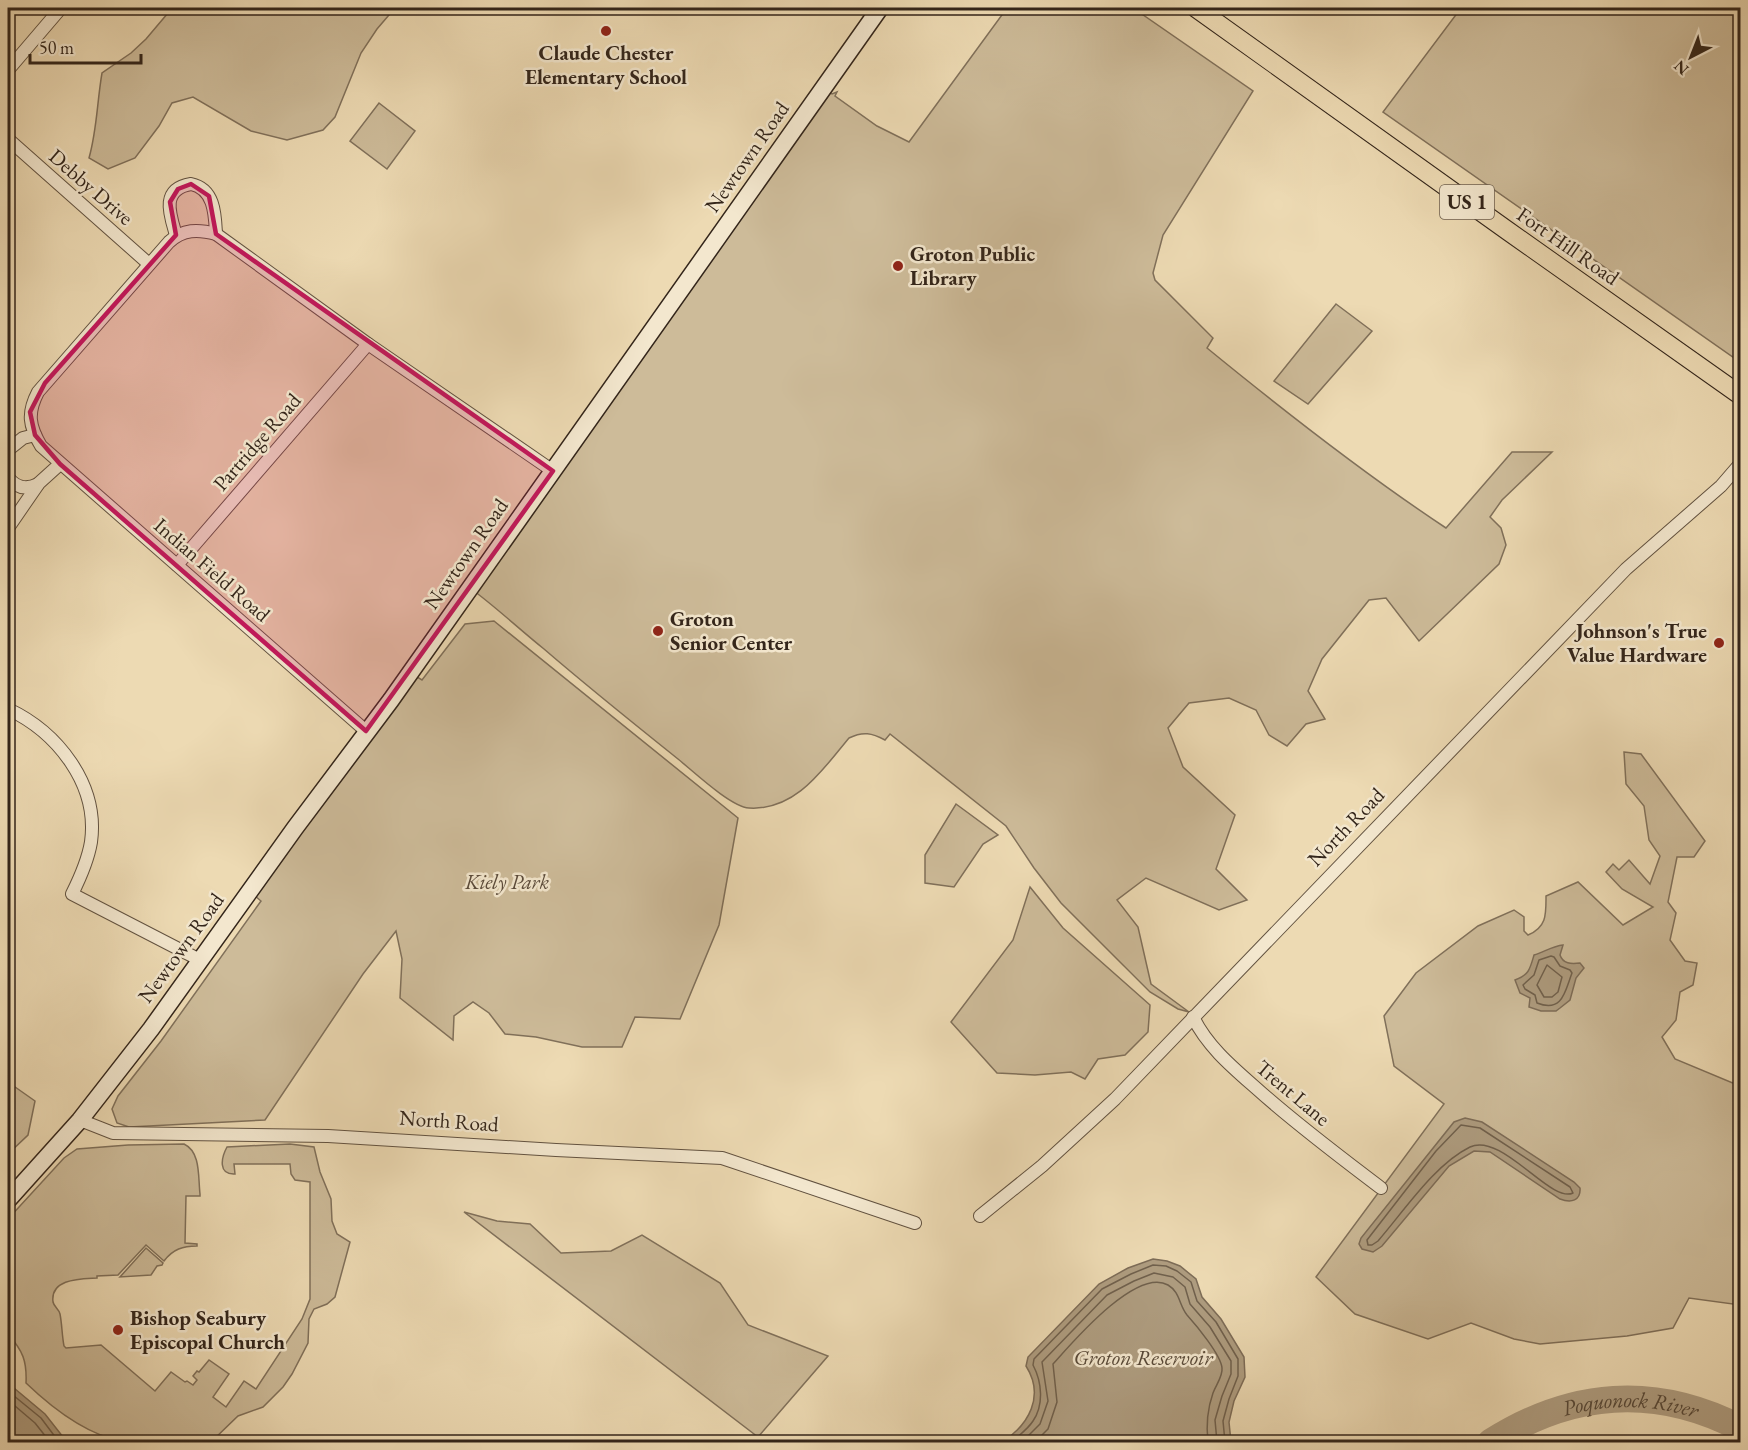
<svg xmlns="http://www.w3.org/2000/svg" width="1748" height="1450" viewBox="0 0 1748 1450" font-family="'EB Garamond',serif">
  <rect width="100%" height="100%" fill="#eddab3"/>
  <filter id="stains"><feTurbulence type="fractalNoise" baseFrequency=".00333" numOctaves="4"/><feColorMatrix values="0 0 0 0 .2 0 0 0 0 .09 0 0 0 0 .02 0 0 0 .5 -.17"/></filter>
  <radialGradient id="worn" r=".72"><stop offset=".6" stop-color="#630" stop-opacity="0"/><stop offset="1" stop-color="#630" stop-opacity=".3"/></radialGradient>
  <g fill="#cdbb99" stroke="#80705a" stroke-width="1.5">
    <path d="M192,8H395L377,29L361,53L335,117L323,130L287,140L251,131L193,97L172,103L159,126L135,158L108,169L89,158C97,130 97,102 102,73L131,53L146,39L168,13Z"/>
    <path d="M1007,8H1133L1253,91L1163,235L1153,273L1155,280L1213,338L1207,348C1284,411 1363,473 1446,528L1512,452H1552L1502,500L1490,517L1501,528L1506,545L1499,564L1419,641L1386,598L1369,600L1322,659L1308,691L1325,719L1306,724L1287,746L1269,735L1256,710L1229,698L1189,703L1168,728L1183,767L1235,815L1216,869L1247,900L1219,910L1146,878L1117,900L1138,927L1151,984L1189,1012L1178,1009L1150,992L1061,903L1034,868L1006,826L890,734L885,740C872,733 863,731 849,738C823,769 796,811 749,808C731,807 694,772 678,759C633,723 588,687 544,649C519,629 496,607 470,588L823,88L832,94L837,92L835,96L877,126L909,142Z"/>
    <polygon points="1461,8 1740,8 1740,362 1383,112"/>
    <polygon points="379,103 415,131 387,169 350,141"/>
    <polygon points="1336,304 1372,331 1308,404 1274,381"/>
    <polygon points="494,621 738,818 719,925 680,1019 635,1017 622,1047 582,1047 536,1037 505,1034 489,1013 473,1002 454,1016 453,1040 400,998 402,959 396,931 363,974 265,1120 129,1127 117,1123 112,1109 118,1096 161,1041 261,901 254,895 409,672 422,680 465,624"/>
    <path d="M1624,752L1641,754L1705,841L1694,857H1677L1668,902L1676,913L1670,940L1685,961L1697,963L1693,985L1680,992L1676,1020L1662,1037L1675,1059L1740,1086V1305L1689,1298L1673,1328L1627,1336L1540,1344L1514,1339L1471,1323L1428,1339L1355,1314L1316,1277L1444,1104L1394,1066L1384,1016L1416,973L1478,926L1514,910L1524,917V931L1528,935C1547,927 1546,914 1546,896L1578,882L1623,925L1653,907L1622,889L1606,872L1613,864L1619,870L1629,860L1650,884L1660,856L1649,840L1644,806L1626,784Z"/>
    <polygon points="956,804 998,835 983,844 954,887 925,883 925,855"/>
    <polygon points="1030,887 1063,928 1150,1005 1148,1032 1125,1055 1098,1059 1085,1079 1071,1072 1035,1075 997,1073 951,1022 1013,940"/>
    <polygon points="8,1082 35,1101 28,1135 8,1154"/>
    <path d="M184,1144C201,1152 198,1177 200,1194V1196H186L185,1243L197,1244V1246C183,1246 173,1249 164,1261L146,1245L118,1275L97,1276V1278C82,1279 50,1278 53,1302C54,1307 59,1309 60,1314C62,1324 62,1336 64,1346L66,1348L101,1345L155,1391L171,1372L185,1382L187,1381L193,1385L197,1380L193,1376L197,1371L199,1372L209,1360L229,1374L213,1397L226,1407L244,1381L256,1389L302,1319L310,1299V1182L295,1180L291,1174L290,1164H234L235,1174C218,1175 221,1158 227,1147L290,1144L314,1147L320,1172L331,1199L332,1221L337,1234L350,1242L335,1297L327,1304L314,1309L309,1319L308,1343L292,1374L283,1387L263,1407L238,1416L211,1442C186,1443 147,1446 124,1442C87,1435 52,1408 26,1383C27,1361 23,1351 8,1334V1219L64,1158L77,1149L128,1145Z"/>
    <polygon points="464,1212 497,1221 530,1224 561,1253 611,1251 642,1235 720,1283 748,1325 828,1356 758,1437"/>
    <polygon points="146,1248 163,1263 162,1265 157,1266 151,1275 120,1277"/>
  </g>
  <g fill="#ae9c7f" stroke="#7d6c57" stroke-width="1.5">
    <path d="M1563,945L1560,955C1563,964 1571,964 1580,963L1584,968L1576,978L1570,1000L1560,1008L1556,1011H1541L1529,1007L1530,998L1520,993L1515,980C1529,975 1530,969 1534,955C1544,952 1553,946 1563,945Z"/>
    <path d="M1465,1118L1482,1122L1574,1182L1580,1188C1581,1201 1571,1203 1560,1199L1490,1152L1474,1151L1449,1166L1382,1246L1373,1252L1362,1249L1359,1244L1361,1238L1454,1122Z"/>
    <path d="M1153,1259L1167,1261L1180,1266L1196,1279L1202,1297L1221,1319L1244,1357L1245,1377L1234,1401L1229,1422L1231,1442H1002C1029,1425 1045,1396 1026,1366L1028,1357L1099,1284L1128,1268Z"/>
    <polygon points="8,1383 45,1414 67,1442 8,1442"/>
  </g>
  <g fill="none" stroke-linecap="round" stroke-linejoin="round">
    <g stroke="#70604c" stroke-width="1.5">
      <path d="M1551,956L1554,957L1560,966L1570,970L1572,973C1565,991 1563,1013 1537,1003L1535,995L1525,989L1523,985L1534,975L1539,960Z"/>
      <polygon points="1547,965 1562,977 1558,992 1552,997 1544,997 1537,985"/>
      <path d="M1461,1125L1480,1128L1570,1187L1573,1193C1551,1204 1502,1132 1470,1147C1435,1164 1404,1211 1378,1241L1372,1245H1368L1367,1240L1436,1151Z"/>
      <polyline points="8,1391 41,1418 59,1442"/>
      <polyline points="8,1400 35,1423 50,1442"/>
      <path d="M1012,1442C1018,1436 1028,1429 1033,1421C1044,1405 1042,1382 1033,1365L1034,1359L1102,1289L1131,1274L1153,1265L1166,1266L1177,1271L1191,1282L1197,1301L1216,1322L1238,1359V1376L1229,1399L1223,1421L1225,1442"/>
      <polyline points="1022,1442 1040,1424 1048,1401 1042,1362 1107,1295 1134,1281 1154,1273 1173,1277 1185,1287 1190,1304 1210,1327 1231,1361 1231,1374 1222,1396 1215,1420 1217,1442"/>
      <path d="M1035,1442L1048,1429L1057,1402L1053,1364C1072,1343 1136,1267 1168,1285C1180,1292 1179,1305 1187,1315C1196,1325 1221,1355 1222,1368C1223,1376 1216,1385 1213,1393C1207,1410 1206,1425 1208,1442"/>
    </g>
    <path stroke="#ae9c7f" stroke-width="27" id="s1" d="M1491,1442C1571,1391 1655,1384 1740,1428"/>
    <defs>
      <g id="street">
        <polyline points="8,70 61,8"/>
        <polyline points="8,139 149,264"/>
        <path d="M176,235C170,215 160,189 191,184C215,189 215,215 216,234"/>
        <polyline points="8,450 23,438 35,435"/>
        <path d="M8,477C16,488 26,490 38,484"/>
        <polyline points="8,528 39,483 60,464"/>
        <polyline points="177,565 368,344"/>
        <path d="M8,709C57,732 99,784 91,842C88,860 80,878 72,894L200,960"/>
        <path d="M366,731L41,446C29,426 27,413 38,392L169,242C183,229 198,229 216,234L368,344L553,471"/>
        <path d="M1193,1017C1207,1046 1232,1067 1256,1088C1296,1124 1339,1156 1381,1188"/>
        <polyline points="80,1120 113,1133 328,1136 556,1150 722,1158 915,1223"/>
        <polyline points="980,1216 1042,1166 1115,1099 1626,569 1721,486 1740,464"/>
      </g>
      <polyline id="secondary" points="8,1200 80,1120 151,1029 295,828 391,700 880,8"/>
      <polyline id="primary" points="1196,8 1508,231 1740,395"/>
    </defs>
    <use href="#street" stroke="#625240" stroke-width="14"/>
    <use href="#secondary" stroke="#33251a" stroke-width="19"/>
    <use href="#primary" stroke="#33251a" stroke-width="20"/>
    <use href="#street" stroke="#f3e7ce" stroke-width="12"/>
    <use href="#secondary" stroke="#f3e7ce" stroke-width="16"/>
    <use href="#primary" stroke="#eddab3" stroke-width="18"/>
  </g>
  <path fill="#c2185b" fill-opacity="0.2" stroke="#c2185b" stroke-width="4.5" stroke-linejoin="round" d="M191,184L209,196L216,234L553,471L366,731L60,464L35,435L30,412L45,383L176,235L170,202L178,189Z"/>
  <g fill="#8f2418" stroke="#f3e7ce" stroke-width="2">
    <circle cx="606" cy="31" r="6"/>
    <circle cx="898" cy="266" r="6"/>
    <circle cx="658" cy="631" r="6"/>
    <circle cx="1719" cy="643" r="6"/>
    <circle cx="118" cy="1330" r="6"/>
  </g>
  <g text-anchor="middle" stroke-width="5" stroke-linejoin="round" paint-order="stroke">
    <rect fill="#f3e7ce" stroke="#6d5f50" stroke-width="1.5" x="1440" y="185" width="54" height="34" rx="4.5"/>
    <g font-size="20" font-weight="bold" fill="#33251a">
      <text x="1467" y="209">US 1</text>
    </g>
    <g font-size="21" font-weight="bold" fill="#33251a" stroke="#f3e7ce" text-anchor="start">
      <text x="606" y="60" text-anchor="middle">Claude Chester<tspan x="606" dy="24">Elementary School</tspan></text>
      <text x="910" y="261">Groton Public<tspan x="910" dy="24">Library</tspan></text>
      <text x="670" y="626">Groton<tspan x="670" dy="24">Senior Center</tspan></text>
      <text x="1707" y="638" text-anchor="end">Johnson's True<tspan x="1707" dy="24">Value Hardware</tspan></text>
      <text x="130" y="1325">Bishop Seabury<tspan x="130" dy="24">Episcopal Church</tspan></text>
    </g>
    <g font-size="21" fill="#33251a" stroke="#f3e7ce">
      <text transform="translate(747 157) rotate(-55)" y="7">Newtown Road</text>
      <text transform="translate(91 187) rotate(41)" y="7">Debby Drive</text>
      <text transform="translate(1568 246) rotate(35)" y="7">Fort Hill Road</text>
      <text transform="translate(257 442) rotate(-49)" y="7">Partridge Road</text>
      <text transform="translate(466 554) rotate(-55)" y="7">Newtown Road</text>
      <text transform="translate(212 570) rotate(41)" y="7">Indian Field Road</text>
      <text transform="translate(1346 827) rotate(-46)" y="7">North Road</text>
      <text transform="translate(181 948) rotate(-54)" y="7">Newtown Road</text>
      <text transform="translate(1293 1093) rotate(40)" y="7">Trent Lane</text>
      <text transform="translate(449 1121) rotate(4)" y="7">North Road</text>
    </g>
    <g font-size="21" font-style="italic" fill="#5a4a3a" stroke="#f3e7ce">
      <text x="507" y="889">Kiely Park</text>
    </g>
    <g font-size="22" font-style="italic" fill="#584938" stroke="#f3e7ce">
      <text x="1143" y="1365">Groton Reservoir</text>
      <text dy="8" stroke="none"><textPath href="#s1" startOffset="148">Poquonock River</textPath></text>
    </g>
  </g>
  <rect width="1748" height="1450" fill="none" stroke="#eddab3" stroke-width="30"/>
  <rect x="9" y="9" width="1730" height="1432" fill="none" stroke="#33251a" stroke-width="3"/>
  <rect x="15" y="15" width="1718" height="1420" fill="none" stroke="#33251a" stroke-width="1.5"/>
  <g transform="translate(1691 57) rotate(222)" stroke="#f3e7ce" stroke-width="4.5" paint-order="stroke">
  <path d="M0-4.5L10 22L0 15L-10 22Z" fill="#33251a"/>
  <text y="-9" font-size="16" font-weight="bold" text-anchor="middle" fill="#33251a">N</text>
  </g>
  <path d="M30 54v9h111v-9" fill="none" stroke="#33251a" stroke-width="3"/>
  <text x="39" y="54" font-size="18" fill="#33251a" stroke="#f3e7ce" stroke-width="4.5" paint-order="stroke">50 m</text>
  <rect width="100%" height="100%" filter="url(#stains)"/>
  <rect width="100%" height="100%" fill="url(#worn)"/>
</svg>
